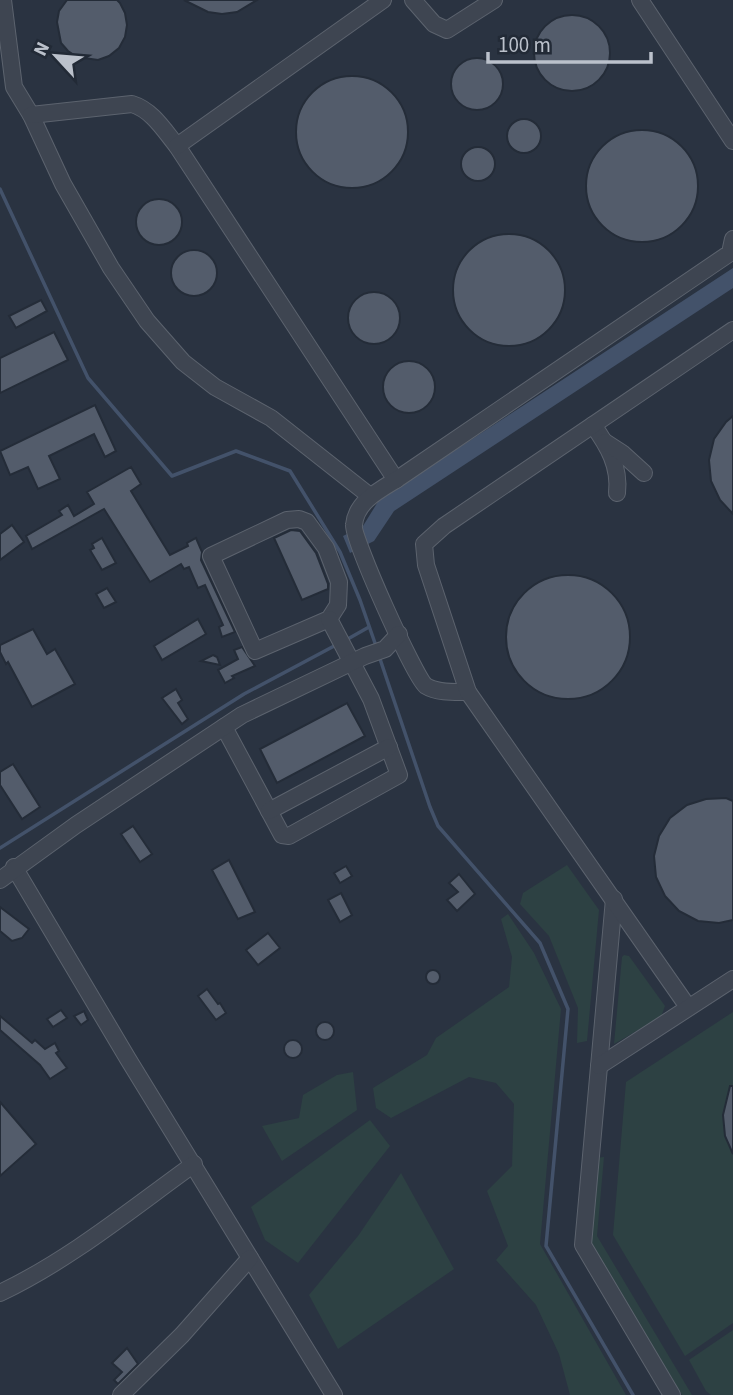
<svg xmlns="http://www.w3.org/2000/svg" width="733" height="1395" viewBox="0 0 733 1395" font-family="'Source Sans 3',sans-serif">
  <rect width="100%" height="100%" fill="#2a3341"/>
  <g fill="#2d4143">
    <polygon points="567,865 599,910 587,1041 577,1043 578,1008 549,936 520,904 523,893"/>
    <polygon points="508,914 534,953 561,1009 540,1244 626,1395 570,1395 559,1354 536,1305 496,1260 508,1246 487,1191 512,1166 514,1104 496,1083 469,1077 391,1118 376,1108 373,1088 427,1055 436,1038 509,987 512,957 501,919"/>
    <polygon points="624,955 629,956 665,1006 661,1017 614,1044 622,957"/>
    <polygon points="733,1012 733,1323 685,1356 613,1235 626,1082"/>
    <polygon points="353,1072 357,1110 282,1161 262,1126 299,1118 303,1095 337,1075"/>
    <polygon points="370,1120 390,1146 298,1263 265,1240 251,1207"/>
    <polygon points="604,1157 597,1236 692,1395 682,1395 595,1250 590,1239 594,1158"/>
    <polygon points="401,1173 454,1269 338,1349 309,1295 358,1236"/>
    <polygon points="733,1330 733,1395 711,1395 706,1391 689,1360"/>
  </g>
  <polygon fill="#43526a" points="733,268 733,288 394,511 374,541 350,553 343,536 363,526 379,500"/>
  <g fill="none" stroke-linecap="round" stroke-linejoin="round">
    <g stroke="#43526a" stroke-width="3.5">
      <polyline points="0,189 88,378 172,476 236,451 290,471 340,552 360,600 376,646"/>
      <polyline points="346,640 369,627"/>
      <polyline points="379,656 430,807 438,826 540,943 568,1009 546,1246 633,1395"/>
      <polyline points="0,848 244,694 336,645"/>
    </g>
  </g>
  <g fill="#535c6b" stroke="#242c38" stroke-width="2">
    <polygon points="67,0 117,0 120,3 125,13 127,25 125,37 119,48 109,56 98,60 77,57 68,51 61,43 57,22 59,11"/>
    <polygon points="184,0 257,0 237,12 222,14 208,12"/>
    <circle cx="572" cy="53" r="38"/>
    <circle cx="477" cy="84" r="26"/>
    <circle cx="352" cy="132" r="56"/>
    <circle cx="524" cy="136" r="17"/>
    <circle cx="642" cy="186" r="56"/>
    <circle cx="478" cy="164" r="17"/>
    <circle cx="159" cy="222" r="23"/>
    <circle cx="509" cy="290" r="56"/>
    <circle cx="194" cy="273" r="23"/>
    <circle cx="374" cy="318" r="26"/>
    <polygon points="41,300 47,311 16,328 9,316"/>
    <polygon points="54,332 68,360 0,393 0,358"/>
    <circle cx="409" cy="387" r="26"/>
    <polygon points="95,405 116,451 105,457 94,434 49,456 60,479 38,489 28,467 10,475 0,451"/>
    <polygon points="733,416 733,514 720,500 711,481 709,460 714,439 726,422"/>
    <polygon points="131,467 141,484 131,491 170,555 188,546 187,543 196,538 202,552 201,560 235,632 222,637 219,627 223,625 205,585 198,588 189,567 184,569 181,564 150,582 104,509 32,549 26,536 62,515 59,511 68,505 74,516 94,504 87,492"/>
    <polygon points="12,525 24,542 0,560 0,534"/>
    <polygon points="291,530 300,531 316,553 328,584 328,589 302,600 274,538"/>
    <polygon points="102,538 116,563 102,570 90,550 94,548 92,544"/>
    <circle cx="568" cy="637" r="62"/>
    <polygon points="107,588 116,602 104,608 96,594"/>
    <polygon points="198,619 206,634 162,660 154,646"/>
    <polygon points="33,629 47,654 55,649 75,684 32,707 8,662 6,664 0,652 0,645"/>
    <polygon points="242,647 255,666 232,676 234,678 225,683 218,670 238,659 234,650"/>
    <polygon points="213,655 217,657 220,665 201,661"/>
    <polygon points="176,689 182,700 178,703 188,719 182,724 162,698"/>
    <polygon points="347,703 365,736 277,783 260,749"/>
    <polygon points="13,764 40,807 22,819 0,785 0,772"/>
    <polygon points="726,798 733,801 733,920 719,923 698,921 679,911 665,896 656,877 654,856 659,836 670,818 687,805 706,799"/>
    <polygon points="133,826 152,854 140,862 121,834"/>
    <polygon points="229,860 255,912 238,919 212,870"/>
    <polygon points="346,866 352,876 340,883 334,873"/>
    <polygon points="459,874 475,894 457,911 447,900 458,892 449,883"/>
    <polygon points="341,893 352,915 340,922 328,900"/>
    <polygon points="0,907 29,929 22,938 12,941 0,931"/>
    <polygon points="268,933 280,948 258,965 246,950"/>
    <circle cx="433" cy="977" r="7"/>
    <polygon points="207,989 218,1004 220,1003 226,1013 216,1020 198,996"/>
    <polygon points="61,1010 67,1018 53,1027 47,1019"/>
    <polygon points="84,1011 88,1020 81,1025 74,1016"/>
    <polygon points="0,1016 32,1043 35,1040 45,1049 55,1043 59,1051 56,1053 67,1068 50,1079 40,1065 0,1030"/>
    <circle cx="325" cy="1031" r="9"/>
    <circle cx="293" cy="1049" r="9"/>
    <polygon points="730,1086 733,1086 733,1154 725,1136 723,1115"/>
    <polygon points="0,1102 36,1144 0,1176"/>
    <polygon points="127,1348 138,1364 118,1384 114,1380 122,1372 112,1363"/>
  </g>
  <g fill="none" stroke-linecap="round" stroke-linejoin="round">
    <defs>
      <g id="minor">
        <polyline points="3,0 14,87 31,115 63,184 111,268 147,321 183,362 215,387 271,418 370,496"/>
        <polyline points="413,0 434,24 447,30 494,0"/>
        <polyline points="640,0 733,141"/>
        <path d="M31,115L132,104C152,110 164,130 177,146L396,480"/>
        <polyline points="177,146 383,0"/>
        <path d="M593,425C608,446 620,466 617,493"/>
        <polyline points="605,442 622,453 644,473"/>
        <polygon points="299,519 307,522 326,548 339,582 338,605 329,619 255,651 211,556 287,520"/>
        <path d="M468,692C455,692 437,693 426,686C415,678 352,538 354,525C356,502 378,491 396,480L730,253L733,239"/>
        <polyline points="224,727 282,835 289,836 399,775 371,699 329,619"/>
        <polyline points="269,811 389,747"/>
        <polyline points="14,867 128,1059 334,1395"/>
        <polyline points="0,880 76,825 242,715 365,656 385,649 399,634"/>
        <polyline points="614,899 583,1245 672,1395"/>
        <polyline points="688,1007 468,692 426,565 424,544 444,526 733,330"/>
        <polyline points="599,1066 733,979"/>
        <path d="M0,1293C71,1259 130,1210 194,1164"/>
        <polyline points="121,1395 182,1335 250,1258"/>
      </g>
    </defs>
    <use href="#minor" stroke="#5c636e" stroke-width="18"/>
    <use href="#minor" stroke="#3e4551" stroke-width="16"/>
  </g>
  <g transform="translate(56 56) rotate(296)" stroke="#222a36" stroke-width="5" paint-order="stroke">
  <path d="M0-5L12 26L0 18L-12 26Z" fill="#bbc1cb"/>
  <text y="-10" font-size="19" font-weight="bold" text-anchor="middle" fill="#bbc1cb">N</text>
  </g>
  <path d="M488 52v10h163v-10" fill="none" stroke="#bbc1cb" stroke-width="3.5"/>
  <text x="498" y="52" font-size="21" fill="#bbc1cb" stroke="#222a36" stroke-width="5" paint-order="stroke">100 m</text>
</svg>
